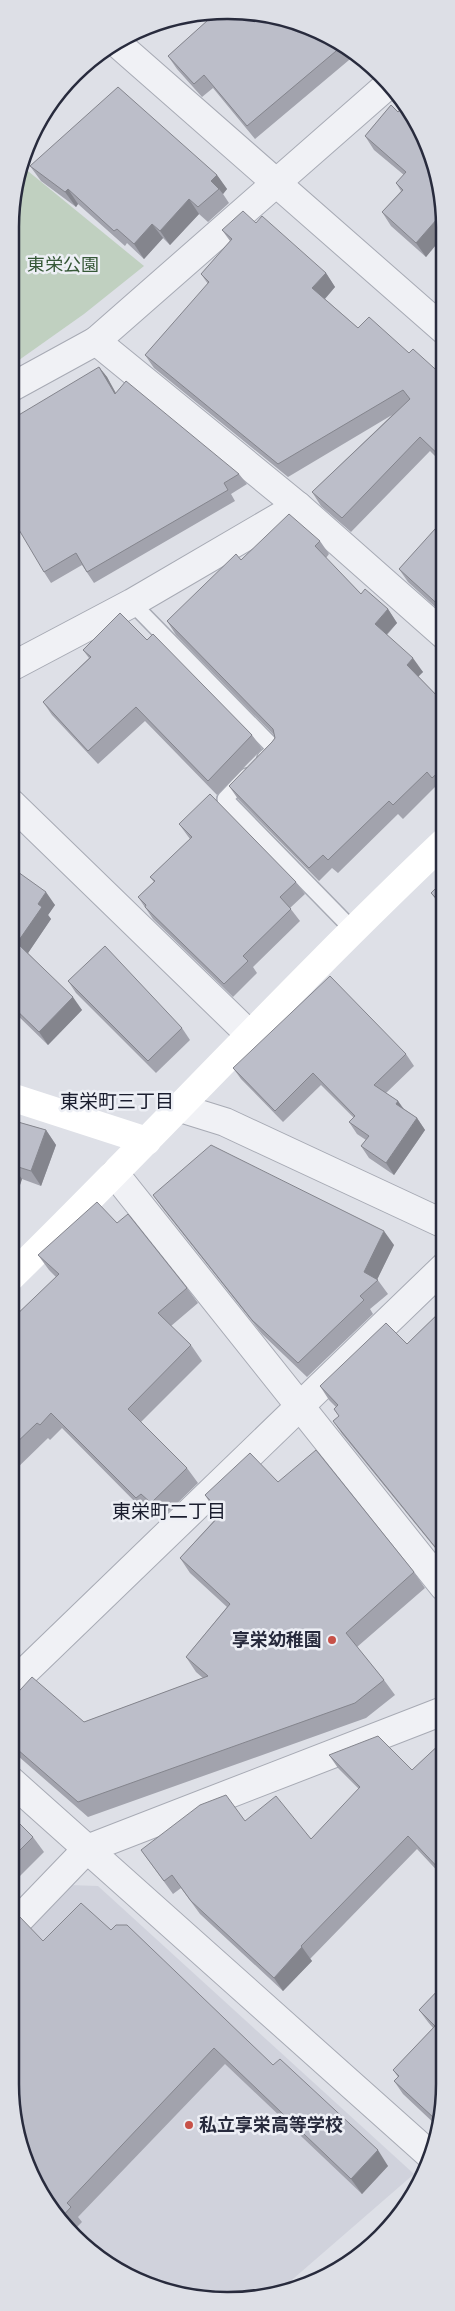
<svg xmlns="http://www.w3.org/2000/svg" width="455" height="2311" viewBox="0 0 455 2311" font-family="'Noto Sans','Noto Sans JP',sans-serif">
  <rect width="100%" height="100%" fill="#dee0e7"/>
  <polygon fill="#d0d2dc" points="69,1885 98,1886 414,2174 278,2292 214,2301 132,2279 74,2237 26,2166 10,2083 10,1947"/>
  <polygon fill="#c0d0c0" points="23,167 144,266 84,314 12,365 12,199"/>
  <g fill="none" stroke-linecap="round" stroke-linejoin="round">
    <defs>
      <g id="lane">
        <polyline points="132,603 275,749 265,758"/>
        <polyline points="247,776 225,799 352,929"/>
      </g>
      <g id="street">
        <polyline points="118,44 444,330"/>
        <polyline points="96,341 298,506 444,635"/>
        <polyline points="12,387 96,341 389,84"/>
        <polyline points="11,667 132,603 298,506"/>
        <polyline points="11,803 249,1034"/>
        <polyline points="180,1108 225,1122 444,1224"/>
        <polyline points="115,1174 444,1587"/>
        <polyline points="10,1686 444,1267"/>
        <polyline points="10,1780 430,2155"/>
        <polyline points="10,1929 87,1849 443,1711"/>
      </g>
    </defs>
    <use href="#lane" stroke="#a7aab4" stroke-width="18"/>
    <use href="#street" stroke="#a7aab4" stroke-width="30"/>
    <use href="#lane" stroke="#f0f1f5" stroke-width="15"/>
    <use href="#street" stroke="#f0f1f5" stroke-width="28"/>
    <g stroke="#fff" stroke-width="28">
      <polyline points="11,1097 147,1141"/>
      <path d="M11,1277C157,1134 295,983 444,842"/>
    </g>
  </g>
  <g fill="#a2a3ad">
    <polygon points="203,15 324,33 355,55 255,139 213,88 202,97 177,69 168,56 207,21"/>
    <polygon points="391,105 445,213 444,235 426,257 391,226 382,212 401,191 396,183 404,175 374,150 365,136"/>
    <polygon points="30,166 217,175 227,189 223,194 229,203 208,222 199,214 170,245 163,238 144,259 127,243 125,246 78,204 76,207 41,181"/>
    <polygon points="256,223 326,273 335,287 325,299 358,328 409,353 444,377 444,465 430,451 351,532 321,506 312,492 392,415 288,477 154,368 145,355 208,284 201,274 230,241 222,230"/>
    <polygon points="99,367 107,377 116,393 239,474 247,484 231,494 235,501 94,583 82,565 51,583 44,572"/>
    <polygon points="444,520 444,615 408,582 399,569"/>
    <polygon points="320,541 329,554 326,558 361,594 388,609 397,623 387,635 423,672 418,676 444,703 444,789 442,791 436,786 403,819 398,814 338,873 332,868 319,881 238,799 229,786 272,742 275,738 274,735 176,635 167,621 241,560"/>
    <polygon points="147,640 252,735 262,749 217,795 145,721 98,764 52,715 43,702 89,658 83,650"/>
    <polygon points="179,824 296,882 305,894 290,908 300,921 253,967 257,973 233,997 153,919 138,897 154,882 150,877 190,839"/>
    <polygon points="11,867 55,905 48,915 51,919 28,953 82,1010 48,1045 11,1009"/>
    <polygon points="444,880 444,911 431,893"/>
    <polygon points="68,981 182,1028 190,1040 156,1073 76,993"/>
    <polygon points="406,1054 414,1066 386,1093 398,1101 404,1109 417,1118 425,1130 394,1175 369,1158 361,1146 366,1140 357,1134 349,1122 354,1118 321,1085 283,1122 241,1079 233,1068"/>
    <polygon points="11,1120 46,1130 56,1145 41,1186 22,1179 11,1211"/>
    <polygon points="153,1195 394,1245 377,1279 388,1294 370,1309 373,1314 307,1377 262,1334 163,1209"/>
    <polygon points="117,1223 187,1288 198,1303 171,1326 191,1345 202,1361 141,1422 187,1468 198,1483 162,1518 152,1509 147,1514 62,1428 50,1440 48,1438 11,1474 11,1320 56,1277 49,1270 38,1255"/>
    <polygon points="444,1308 444,1559 342,1434 333,1421 339,1416 334,1409 336,1407 329,1400 320,1386 407,1344"/>
    <polygon points="278,1482 414,1572 425,1588 357,1647 384,1680 395,1695 366,1718 88,1817 10,1749 10,1701 84,1722 203,1678 196,1672 186,1657 227,1607 190,1573 180,1558 219,1515 215,1511 205,1495"/>
    <polygon points="443,1741 443,1877 417,1849 310,1959 312,1961 283,1991 200,1914 181,1888 173,1894 141,1850 245,1821 311,1839 359,1789 338,1768 329,1755 412,1770"/>
    <polygon points="10,1814 33,1837 44,1852 10,1886"/>
    <polygon points="111,1930 273,2065 388,2166 362,2194 225,2064 78,2217 82,2222 71,2233 26,2166 43,1941"/>
    <polygon points="443,1985 443,2112 438,2127 403,2094 394,2081 398,2077 393,2070 433,2028 428,2022 419,2010"/>
  </g>
  <g fill="#84858d">
    <polygon points="217,175 227,189 223,194 219,189 211,181"/>
    <polygon points="68,189 78,204 76,207 65,192"/>
    <polygon points="189,199 199,214 170,245 160,231"/>
    <polygon points="444,211 444,235 426,257 416,243"/>
    <polygon points="152,224 163,238 144,259 134,244"/>
    <polygon points="326,273 335,287 322,302 312,288"/>
    <polygon points="99,367 107,377 122,405 115,394"/>
    <polygon points="388,609 397,623 384,637 375,624"/>
    <polygon points="413,658 423,672 417,678 407,665"/>
    <polygon points="46,892 55,905 48,915 51,919 26,956 17,943 38,904"/>
    <polygon points="73,997 82,1010 48,1045 39,1032"/>
    <polygon points="398,1101 406,1113 396,1104"/>
    <polygon points="417,1118 425,1130 394,1175 386,1163"/>
    <polygon points="46,1130 56,1145 41,1186 31,1171"/>
    <polygon points="12,1165 22,1179 11,1211 11,1169"/>
    <polygon points="384,1231 394,1245 376,1282 364,1272"/>
    <polygon points="302,1947 312,1961 283,1991 274,1978"/>
    <polygon points="378,2150 388,2166 362,2194 351,2179"/>
  </g>
  <g fill="#bcbec9" stroke="#84858d">
    <polygon points="256,12 324,33 342,46 247,126 204,75 194,84 168,56 208,20 203,15"/>
    <polygon points="118,87 217,175 211,181 219,189 198,207 189,199 160,231 152,224 134,244 117,229 114,231 68,189 65,192 30,166"/>
    <polygon points="391,105 398,112 404,105 423,132 444,211 416,243 382,212 403,190 396,183 406,172 365,136"/>
    <polygon points="243,211 256,223 262,216 326,273 312,288 358,328 369,317 409,353 413,349 444,377 444,460 420,437 342,518 312,492 410,399 403,390 278,464 145,355 209,282 201,274 232,239 222,230"/>
    <polygon points="99,367 115,394 126,381 239,474 224,483 228,490 87,572 76,553 44,572 12,518 12,419"/>
    <polygon points="289,514 320,541 315,546 361,594 365,589 388,609 375,624 413,658 407,665 444,703 444,767 432,778 427,772 393,805 389,801 328,860 323,855 309,868 229,786 272,742 275,738 273,729 167,621 236,554 241,560"/>
    <polygon points="444,519 444,610 399,569"/>
    <polygon points="120,613 147,640 153,634 252,735 208,781 136,707 88,751 43,702 91,657 83,650"/>
    <polygon points="210,794 296,882 280,897 291,909 243,956 248,961 224,984 145,907 146,905 138,897 155,881 150,877 192,837 179,824"/>
    <polygon points="11,867 46,892 38,904 42,907 17,943 73,997 39,1032 11,1005"/>
    <polygon points="444,880 444,906 431,893"/>
    <polygon points="105,946 182,1028 148,1061 68,981"/>
    <polygon points="330,976 406,1054 374,1085 398,1101 396,1104 417,1118 386,1163 361,1146 369,1136 349,1122 355,1116 313,1073 275,1111 233,1068"/>
    <polygon points="11,1120 46,1130 31,1171 12,1165 11,1169"/>
    <polygon points="211,1145 384,1231 364,1272 378,1280 360,1296 364,1300 298,1363 252,1320 153,1195"/>
    <polygon points="97,1202 117,1223 128,1214 187,1288 158,1313 191,1345 128,1409 187,1468 151,1503 141,1494 136,1498 51,1413 40,1425 37,1423 11,1448 11,1320 59,1274 38,1255"/>
    <polygon points="444,1308 444,1558 333,1421 339,1416 334,1409 338,1405 320,1386 386,1323 407,1344"/>
    <polygon points="316,1450 414,1572 346,1633 384,1680 355,1703 78,1802 10,1743 10,1701 32,1677 84,1722 208,1676 186,1657 230,1604 180,1558 222,1513 205,1495 250,1453 278,1482"/>
    <polygon points="378,1736 412,1770 443,1741 443,1873 408,1836 301,1946 302,1947 274,1978 191,1901 172,1875 164,1881 141,1850 200,1805 226,1795 245,1821 276,1796 311,1839 360,1787 329,1755"/>
    <polygon points="10,1814 33,1837 10,1860"/>
    <polygon points="81,1903 111,1930 116,1925 127,1925 273,2065 280,2059 378,2150 351,2179 214,2048 67,2203 71,2207 61,2218 26,2166 10,2084 10,1923 19,1916 43,1941"/>
    <polygon points="443,1985 443,2108 434,2118 394,2081 399,2076 393,2070 435,2026 419,2010"/>
  </g>
  <g fill="#c75148" stroke="#edeff5" stroke-width="2">
    <circle cx="332" cy="1640" r="5"/>
    <circle cx="189" cy="2125" r="5"/>
  </g>
  <g text-anchor="middle" stroke-width="5" stroke-linejoin="round" paint-order="stroke">
    <g font-size="18" fill="#365837" stroke="#edeff5">
      <text x="63" y="271">東栄公園</text>
    </g>
    <g font-size="18" font-weight="bold" fill="#282b3d" stroke="#edeff5" text-anchor="end">
      <text x="322" y="1646">享栄幼稚園</text>
      <text x="199" y="2131" text-anchor="start">私立享栄高等学校</text>
    </g>
    <g font-size="19" fill="#1a1d2e" stroke="#edeff5">
      <text x="117" y="1108">東栄町三丁目</text>
      <text x="169" y="1518">東栄町二丁目</text>
    </g>
  </g>
  <path d="M0 0H455V2311H0ZM227 19H228A208 208 0 0 1 436 227V2084A208 208 0 0 1 228 2292H227A208 208 0 0 1 19 2084V227A208 208 0 0 1 227 19Z" fill="#dddfe6" fill-rule="evenodd"/>
  <path fill="none" stroke="#282b3d" stroke-width="2.5" d="M227 19H228A208 208 0 0 1 436 227V2084A208 208 0 0 1 228 2292H227A208 208 0 0 1 19 2084V227A208 208 0 0 1 227 19Z"/>
</svg>
